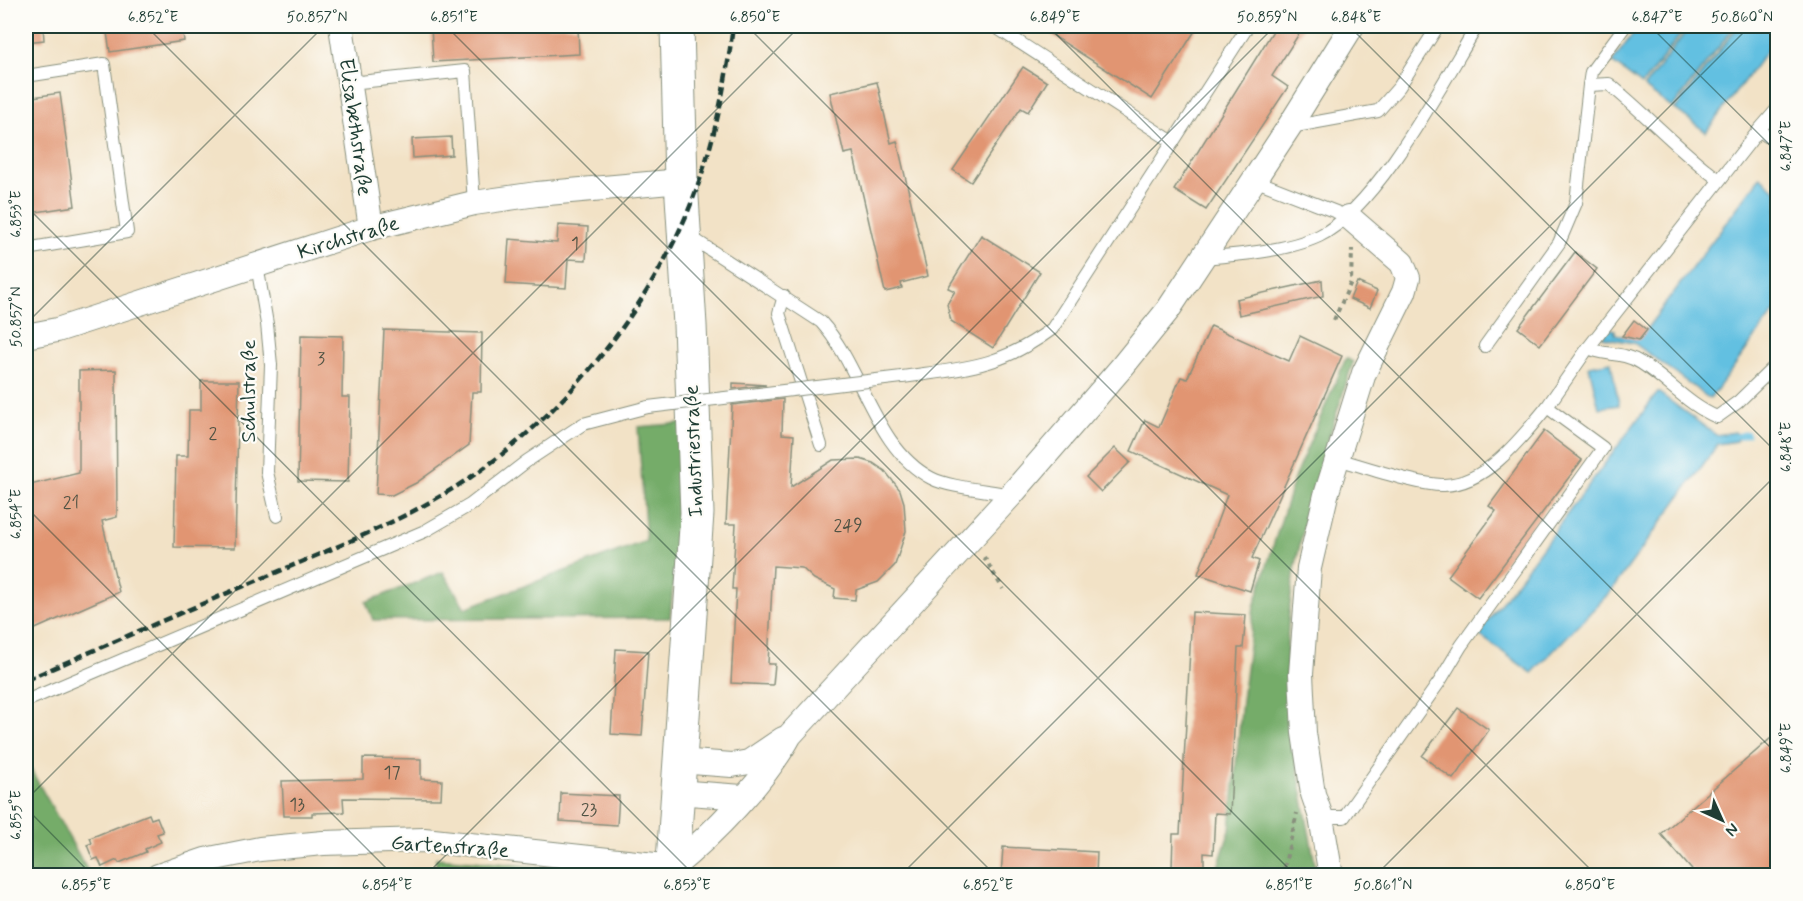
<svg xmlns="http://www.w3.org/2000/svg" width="1803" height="901" viewBox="0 0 1803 901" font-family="Mynerve,sans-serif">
  <rect width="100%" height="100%" fill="#fdfcf7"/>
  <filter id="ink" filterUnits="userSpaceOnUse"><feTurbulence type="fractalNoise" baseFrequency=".0167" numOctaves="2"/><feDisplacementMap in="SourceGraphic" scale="12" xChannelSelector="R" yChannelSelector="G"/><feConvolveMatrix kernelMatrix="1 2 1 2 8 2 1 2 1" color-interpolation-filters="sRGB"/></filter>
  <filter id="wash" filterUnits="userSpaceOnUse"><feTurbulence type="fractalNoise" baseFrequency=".008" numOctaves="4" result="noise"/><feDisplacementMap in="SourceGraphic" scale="24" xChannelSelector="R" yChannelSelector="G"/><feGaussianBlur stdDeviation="1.35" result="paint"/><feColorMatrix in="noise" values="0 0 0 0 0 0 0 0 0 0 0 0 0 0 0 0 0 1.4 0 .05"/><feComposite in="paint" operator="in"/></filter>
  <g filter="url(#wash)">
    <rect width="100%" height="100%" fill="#f2e2c6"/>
    <g fill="#75ac69" stroke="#4a744e" stroke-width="1.5">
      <path d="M1346,358L1353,362C1326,447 1294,537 1288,627C1282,711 1303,794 1317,875L1215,876L1230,830L1242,700L1254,607L1295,476Z"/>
      <polygon points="684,423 684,469 670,618 373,620 366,602 443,572 465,608 646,541 638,427"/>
      <polygon points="26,761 90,875 26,875"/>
      <polygon points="436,858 635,875 435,875"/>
    </g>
    <g fill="#62c0e1" stroke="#407e8a" stroke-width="1.5">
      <polygon points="1639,26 1687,26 1642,85 1612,62"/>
      <polygon points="1690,26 1735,26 1672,108 1644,87"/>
      <polygon points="1738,26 1777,26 1777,37 1706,132 1675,109"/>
      <polygon points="1760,177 1777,191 1777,308 1710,399 1634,343 1602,337 1609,328 1615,330 1615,334 1639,339"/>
      <polygon points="1611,362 1619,405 1599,408 1589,366"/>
      <polygon points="1658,392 1716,435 1735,432 1739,436 1736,441 1718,444 1611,591 1532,673 1478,634"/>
    </g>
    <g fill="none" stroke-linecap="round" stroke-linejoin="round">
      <polyline stroke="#62c0e1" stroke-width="6" points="1739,436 1747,434"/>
    </g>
    <g id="blocks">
      <g fill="#e19572">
        <polygon points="26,26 43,26 44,40 26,42"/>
        <polygon points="106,26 182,26 184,41 110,52"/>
        <polygon points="431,26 578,26 579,54 433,62"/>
        <polygon points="1038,26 1198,26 1152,99"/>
        <polygon points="1276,26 1304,26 1272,76 1288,87 1206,210 1174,190"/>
        <polygon points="1023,67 1047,82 1028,112 1021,108 971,182 953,170"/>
        <polygon points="877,82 891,143 897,141 928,276 901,283 902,288 885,292 853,152 844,154 830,93"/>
        <polygon points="60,93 75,206 30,213 26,194 26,98"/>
        <polygon points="451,137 452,155 413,158 412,139"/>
        <polygon points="558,225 588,227 586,260 568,259 566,288 506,284 509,239 557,243"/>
        <polygon points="981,235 1040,272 993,348 951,321 947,304 955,291 948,288"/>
        <polygon points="1575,252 1597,269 1540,345 1518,328"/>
        <polygon points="1322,280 1323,296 1239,315 1236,299"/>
        <polygon points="1357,282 1377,291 1370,308 1350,299"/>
        <polygon points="1634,320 1647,330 1639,340 1622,336"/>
        <polygon points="1211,326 1289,361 1300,336 1342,356 1252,558 1259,561 1250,591 1198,574 1227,495 1131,451 1145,420 1159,427 1181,377 1187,379"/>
        <polygon points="384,330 482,333 481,392 472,392 469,445 416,483 392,495 376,494"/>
        <polygon points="301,335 343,336 342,397 350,397 348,482 298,481"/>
        <polygon points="116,370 117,517 102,521 119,592 26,633 26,486 79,473 79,371"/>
        <polygon points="201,381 239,381 235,548 174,547 176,456 188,456 189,410 201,410"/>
        <polygon points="733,383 766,385 733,389"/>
        <polygon points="783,399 782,434 794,435 791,487 833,460 860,459 873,463 885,471 900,490 904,503 906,531 895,565 878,582 856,590 855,600 834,598 835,589 814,579 802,568 773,566 768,664 775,664 773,685 731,683 736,589 732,589 736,524 726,524 732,405"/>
        <polygon points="1544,431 1582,460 1478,598 1448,576 1496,511 1489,506"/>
        <polygon points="1115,448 1130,462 1101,492 1086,477"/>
        <polygon points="1192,612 1246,615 1243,648 1238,648 1230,814 1215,813 1213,854 1204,853 1204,870 1172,869 1173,834 1180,834"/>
        <polygon points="616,649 648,651 642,736 611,734"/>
        <polygon points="1458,708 1489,730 1453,779 1422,756"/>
        <polygon points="1778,732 1778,876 1697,876 1661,834"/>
        <polygon points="363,758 421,759 421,779 442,780 441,799 343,798 344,812 312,813 312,816 284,816 282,781 363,779"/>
        <polygon points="561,793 619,796 617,825 560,821"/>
        <polygon points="149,814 151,819 157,817 163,832 157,834 161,842 145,849 146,852 119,863 117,860 102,867 98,858 93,860 87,845 92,843 90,838"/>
        <polygon points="1003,847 1097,852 1096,876 1001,876"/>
      </g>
    </g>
  </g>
  <g filter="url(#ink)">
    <use href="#blocks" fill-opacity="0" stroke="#88907d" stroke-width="1.5"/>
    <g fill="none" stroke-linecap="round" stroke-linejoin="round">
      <defs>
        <g id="service">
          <polyline points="994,26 1173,142"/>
          <polyline points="26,76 104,64 127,232 26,249"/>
          <polyline points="350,83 465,71 474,203"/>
          <polyline points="1589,85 1591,72 1625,26"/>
          <polyline points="1778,108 1759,130 1778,144"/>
          <polyline points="1290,127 1378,111 1399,87 1438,26"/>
          <path d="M1759,130L1588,348C1604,356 1622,351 1641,363C1668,380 1688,405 1717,417L1738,402L1778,363"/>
          <polyline points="1254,180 1349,217"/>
          <path d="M689,236L821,322C862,367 875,449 931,478C950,488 989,490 1011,495"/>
          <path d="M1202,258C1237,255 1287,251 1319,236C1377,208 1443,82 1477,26"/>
          <polyline points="257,265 267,324 271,365 267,472 277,516"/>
          <polyline points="784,296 779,313 821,445"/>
          <path d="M1485,346L1559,243L1576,203L1589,85L1609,84C1647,115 1680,151 1719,180"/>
          <path d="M902,377C965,368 999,368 1052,329L1248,26"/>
          <path d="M1337,459C1364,466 1419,486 1444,485C1487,484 1522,437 1547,407"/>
          <polyline points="26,701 425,531 470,505 527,461 583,424 648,407"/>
          <polyline points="1321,817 1344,817 1440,681 1461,646 1603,448 1547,407 1588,348"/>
        </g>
        <g id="minor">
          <polyline points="341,26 371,228"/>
          <polyline points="26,336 57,330 371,228 474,203 537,194 681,181"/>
          <polyline points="678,761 732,765 749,762 783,739"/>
          <polyline points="676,792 742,797"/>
          <path d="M158,876L205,860L260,849L323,843L424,840L673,867C713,834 765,781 790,735L1011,495L1122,367L1168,310L1289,127L1352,26"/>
          <polyline points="1331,876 1321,817 1313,794 1304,733 1301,674 1309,568 1326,495 1364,373 1404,292 1408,278 1402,263 1349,217"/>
        </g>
        <polyline id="secondary" points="672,876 697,513 690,325 681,181 677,26"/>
      </defs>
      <use href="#service" stroke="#88907d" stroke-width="14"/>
      <use href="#minor" stroke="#88907d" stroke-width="26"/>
      <use href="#secondary" stroke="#88907d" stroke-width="35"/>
      <g stroke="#88907d" stroke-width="4" stroke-dasharray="4.5 4.5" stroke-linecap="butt">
        <polyline points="1334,320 1351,282 1352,249"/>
        <polyline points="984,557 1003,589"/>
        <polyline points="1282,876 1297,813"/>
      </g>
      <use href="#service" stroke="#fff" stroke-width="12"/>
      <use href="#minor" stroke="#fff" stroke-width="24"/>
      <use href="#secondary" stroke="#fff" stroke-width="33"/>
      <path stroke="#1f3d34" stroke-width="4.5" stroke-dasharray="9 4.5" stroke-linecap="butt" d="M26,680C106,645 187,610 268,576C336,547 406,520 468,479C562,416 641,319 686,216C712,155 725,91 733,26"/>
      <defs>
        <polyline id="service-bridge" points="648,407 902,377"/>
      </defs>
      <use href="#service-bridge" stroke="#88907d" stroke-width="14" stroke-linecap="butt"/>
      <use href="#service-bridge" stroke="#fff" stroke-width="12"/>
    </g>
  </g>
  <path fill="none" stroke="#1f3d34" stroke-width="1.5" stroke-opacity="0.45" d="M146,26L996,876M446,26L1296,876M747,26L1597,876M1048,26L1778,755M1349,26L1778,454M1650,26L1778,153M26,206L695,876M26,324L324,26M26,507L394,876M26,800L800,26M26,808L93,876M425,876L1275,26M900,876L1750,26M1375,876L1778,473"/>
  <g text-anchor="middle" stroke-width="4.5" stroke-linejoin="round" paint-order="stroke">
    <g font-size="18" fill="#505344">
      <text x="575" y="249">1</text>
      <text x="321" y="364">3</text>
      <text x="213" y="439">2</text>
      <text x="71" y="508">21</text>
      <text x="848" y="531">249</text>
      <text x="392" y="778">17</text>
      <text x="297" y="810">13</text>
      <text x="589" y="815">23</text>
    </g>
    <g font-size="21" fill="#1f3d34" stroke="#fdfcf7">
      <text transform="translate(356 127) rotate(82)" y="7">Elisabethstraße</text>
      <text transform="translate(348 237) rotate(-17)" y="7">Kirchstraße</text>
      <text transform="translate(248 391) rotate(-90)" y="7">Schulstraße</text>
      <text transform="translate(693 451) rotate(-92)" y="7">Industriestraße</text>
      <text transform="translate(450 846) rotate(4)" y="7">Gartenstraße</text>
    </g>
  </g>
  <rect width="1803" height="901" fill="none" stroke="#fdfcf7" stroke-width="66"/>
  <g transform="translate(1722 820) rotate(135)" stroke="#fdfcf7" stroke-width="4.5" paint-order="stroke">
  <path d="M0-4.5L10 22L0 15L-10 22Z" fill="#1f3d34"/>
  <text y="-9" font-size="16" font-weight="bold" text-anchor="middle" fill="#1f3d34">N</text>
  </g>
  <rect x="33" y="33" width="1737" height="835" fill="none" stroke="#1f3d34" stroke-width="2"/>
  <g font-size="15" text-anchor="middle" fill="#1f3d34">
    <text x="153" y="22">6.852°E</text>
    <text x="317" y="22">50.857°N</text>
    <text x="454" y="22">6.851°E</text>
    <text x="755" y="22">6.850°E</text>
    <text x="1055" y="22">6.849°E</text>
    <text x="1267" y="22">50.859°N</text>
    <text x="1356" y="22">6.848°E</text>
    <text x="1657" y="22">6.847°E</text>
    <text x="1742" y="22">50.860°N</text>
    <text transform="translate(1786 146) rotate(-90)" y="5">6.847°E</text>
    <text transform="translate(16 214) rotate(-90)" y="5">6.853°E</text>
    <text transform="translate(16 317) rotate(-90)" y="5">50.857°N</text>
    <text transform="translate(1786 447) rotate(-90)" y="5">6.848°E</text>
    <text transform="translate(16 514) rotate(-90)" y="5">6.854°E</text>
    <text transform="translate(1786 748) rotate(-90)" y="5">6.849°E</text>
    <text transform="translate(16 815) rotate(-90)" y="5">6.855°E</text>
    <text x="86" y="890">6.855°E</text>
    <text x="387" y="890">6.854°E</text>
    <text x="687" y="890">6.853°E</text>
    <text x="988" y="890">6.852°E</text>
    <text x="1289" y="890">6.851°E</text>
    <text x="1383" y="890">50.861°N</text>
    <text x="1590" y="890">6.850°E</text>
  </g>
</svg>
